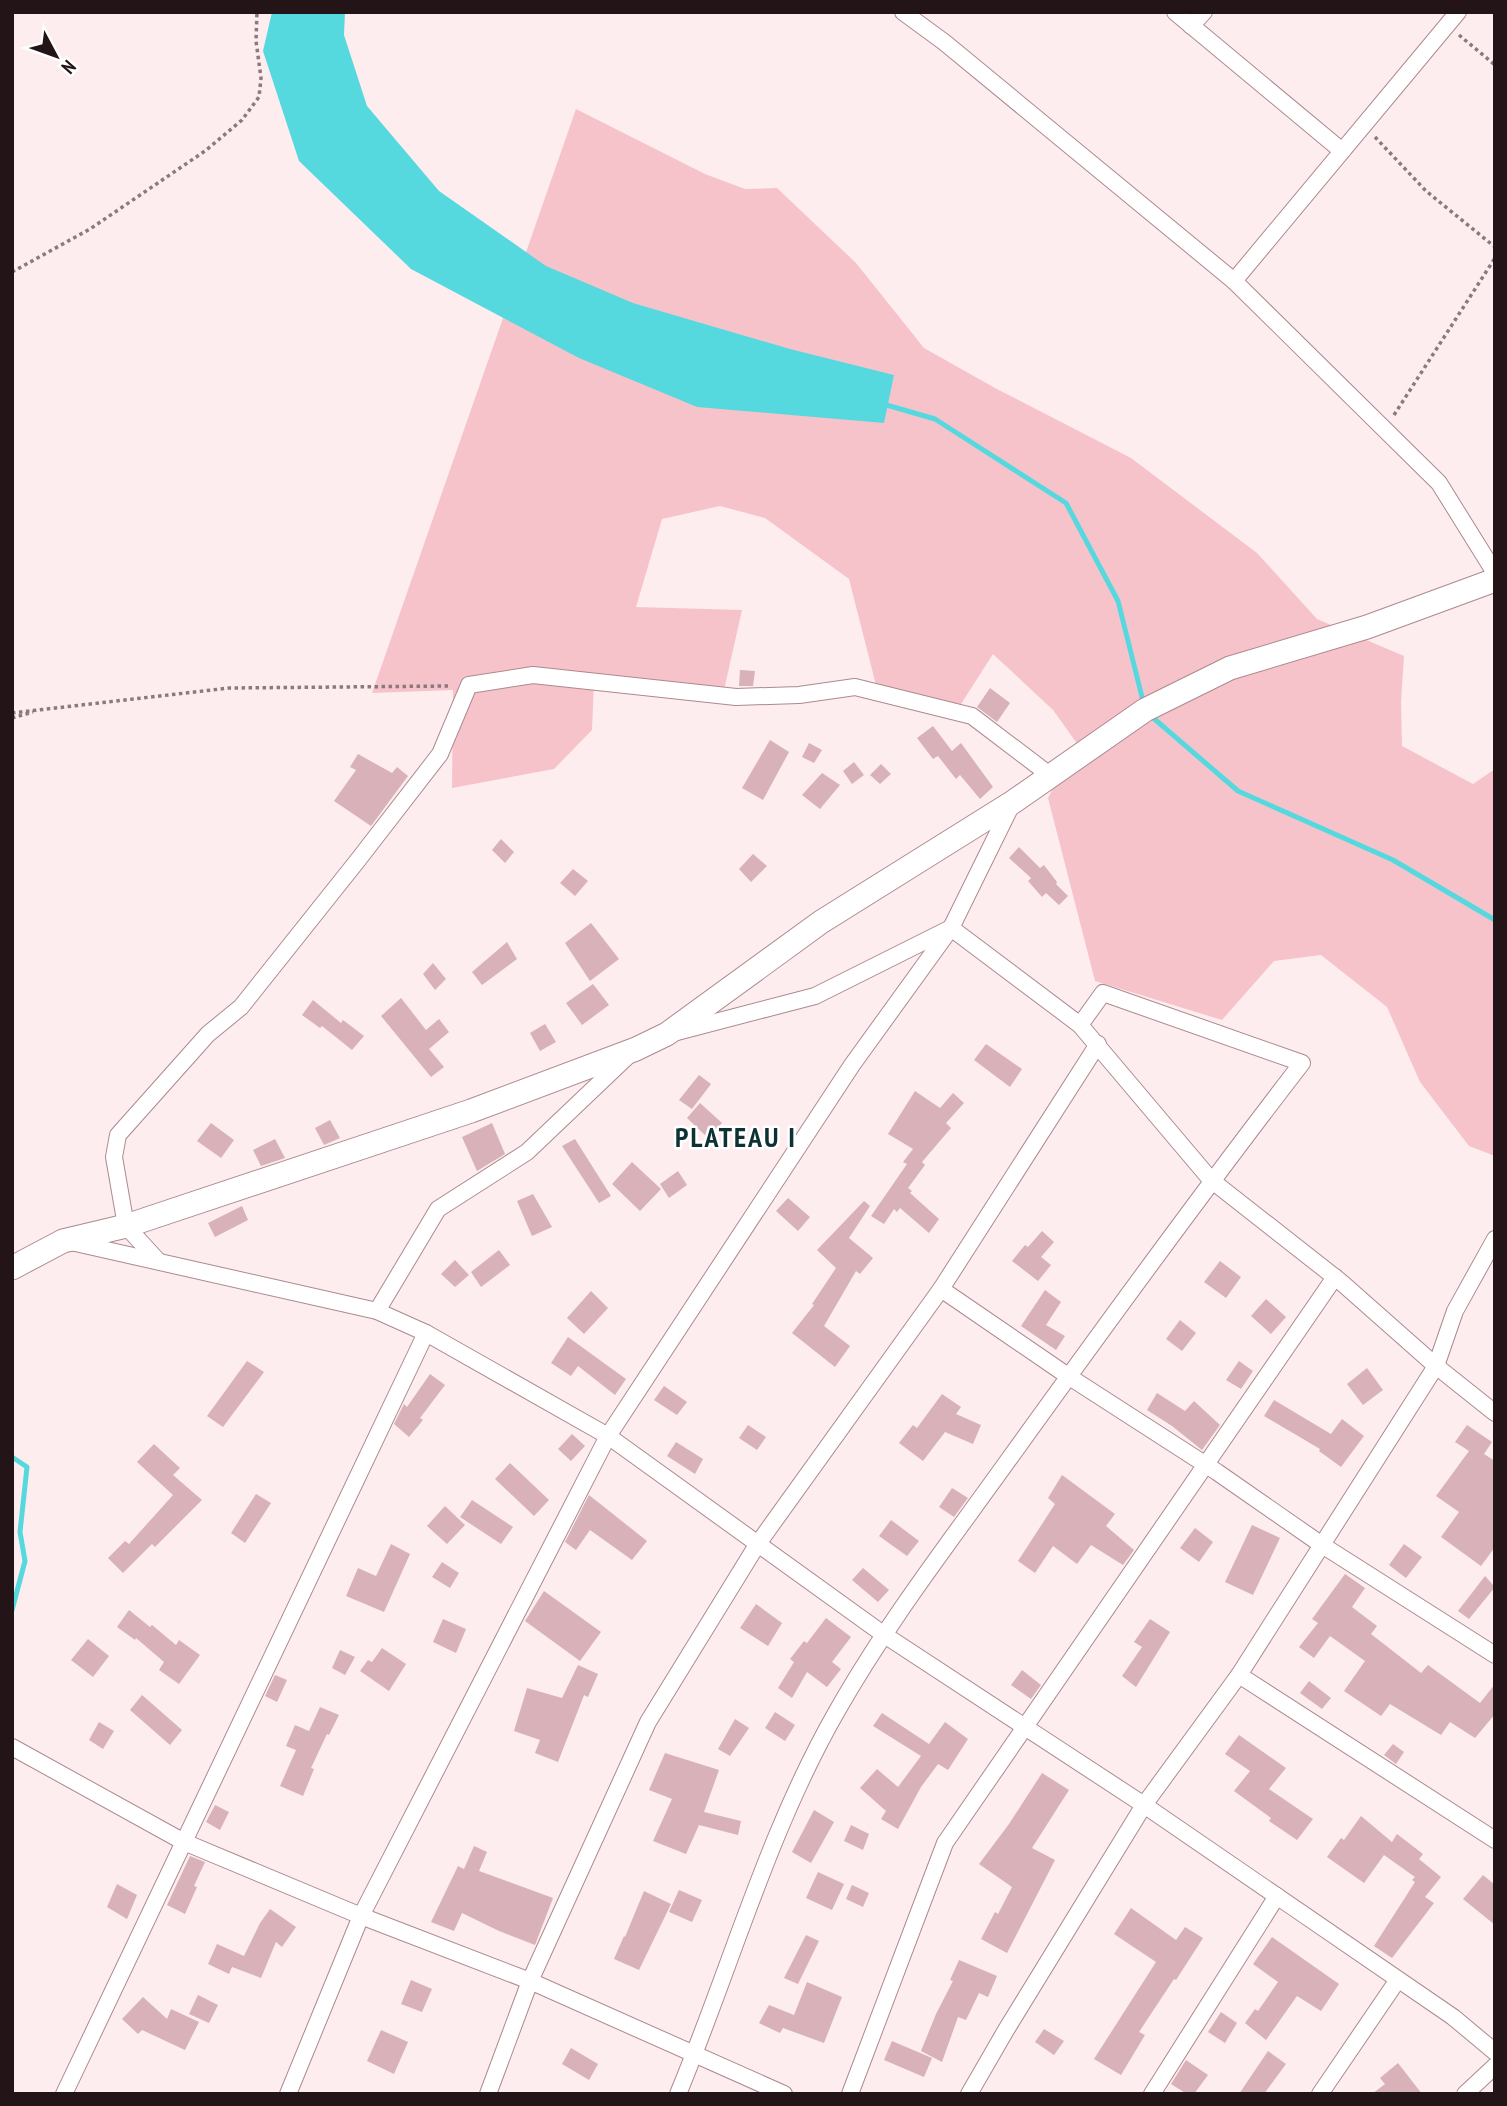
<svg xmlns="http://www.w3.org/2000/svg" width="1507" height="2106" viewBox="0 0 1507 2106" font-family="'PT Sans Narrow',sans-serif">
  <rect width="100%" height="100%" fill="#fdedef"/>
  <polygon fill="#f7c3cb" points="576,109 705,174 745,189 777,188 856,263 924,348 995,388 1131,458 1257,553 1317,619 1404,656 1401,702 1402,746 1473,784 1495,769 1495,1156 1469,1146 1420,1082 1387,1007 1321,955 1274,961 1222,1020 1095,981 1048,798 1076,742 1053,710 993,654 961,704 878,693 849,579 765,518 720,506 662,519 636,607 742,610 722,699 594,681 592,730 554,769 452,788 453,690 372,693"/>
  <polygon fill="#56d9de" points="272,12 345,12 344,35 367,106 439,191 546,266 633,303 790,349 894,375 884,423 697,407 579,358 411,269 299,161 263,51"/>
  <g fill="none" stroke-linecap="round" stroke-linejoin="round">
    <g stroke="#56d9de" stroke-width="5">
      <polyline points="883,404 935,419 1066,503 1118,601 1144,705"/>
      <polyline points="1151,716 1238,791 1393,860 1495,920"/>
      <polyline points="12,1457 27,1467 20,1532 25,1561 12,1610"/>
    </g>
  </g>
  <g fill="#d8b2b8">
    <polygon points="740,670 755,671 753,686 739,686"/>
    <polygon points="990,688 1010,703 997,722 977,707"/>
    <polygon points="933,726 952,751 961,743 993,787 980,799 960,775 956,779 938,756 933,759 917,738"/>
    <polygon points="770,740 789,752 763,800 742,788"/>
    <polygon points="809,743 822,750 814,763 802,757"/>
    <polygon points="358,754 392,773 397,767 408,776 371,826 334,801 356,770 350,767"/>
    <polygon points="854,762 864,775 852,784 843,771"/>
    <polygon points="881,764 891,774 880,784 870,775"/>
    <polygon points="822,773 840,785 820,809 802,795"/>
    <polygon points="501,839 514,852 505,863 492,850"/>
    <polygon points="1019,847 1040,868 1044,865 1057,882 1056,884 1068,896 1059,905 1046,893 1042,897 1028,881 1031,878 1009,858"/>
    <polygon points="753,854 767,866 751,882 739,869"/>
    <polygon points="573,869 588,881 575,896 560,883"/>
    <polygon points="591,923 619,959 590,981 565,943"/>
    <polygon points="507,942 517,959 482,985 472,972"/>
    <polygon points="433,963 446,979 435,990 423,974"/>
    <polygon points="593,984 609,1005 582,1025 566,1003"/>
    <polygon points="401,998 426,1030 439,1019 449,1032 429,1049 444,1067 431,1077 381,1016"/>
    <polygon points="313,1000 341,1023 343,1020 364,1036 352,1050 322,1026 320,1028 302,1015"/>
    <polygon points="545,1024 556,1042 540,1051 530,1033"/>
    <polygon points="986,1044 1022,1069 1010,1087 974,1060"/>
    <polygon points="699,1075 711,1084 692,1109 679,1100"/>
    <polygon points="915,1091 940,1108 953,1093 964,1103 946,1123 951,1128 922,1162 925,1165 908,1188 912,1191 910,1193 939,1219 929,1233 900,1208 897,1212 894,1209 884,1224 871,1216 907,1164 903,1162 913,1149 888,1134"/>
    <polygon points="700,1103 722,1123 708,1138 687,1118"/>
    <polygon points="330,1120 340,1138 324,1145 315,1128"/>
    <polygon points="211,1123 234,1140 221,1158 197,1141"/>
    <polygon points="492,1123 505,1154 477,1171 462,1137"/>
    <polygon points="275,1139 285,1158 261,1166 253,1150"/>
    <polygon points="575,1139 611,1196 599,1203 562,1146"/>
    <polygon points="632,1162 661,1189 640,1211 612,1184"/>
    <polygon points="678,1171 687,1185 669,1198 660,1184"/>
    <polygon points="533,1194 552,1227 532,1236 517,1201"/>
    <polygon points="788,1198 810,1217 798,1231 776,1211"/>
    <polygon points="864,1201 870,1206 849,1238 873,1258 860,1274 856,1271 824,1326 850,1346 835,1367 792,1333 814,1305 812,1304 836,1268 817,1250"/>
    <polygon points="242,1206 248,1220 215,1237 208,1223"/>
    <polygon points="1042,1231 1054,1242 1041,1257 1051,1265 1038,1281 1012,1261 1025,1245 1028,1247"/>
    <polygon points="499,1250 510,1265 481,1287 471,1272"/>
    <polygon points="455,1260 469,1275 455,1287 441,1274"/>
    <polygon points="1220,1261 1241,1277 1226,1298 1204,1282"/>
    <polygon points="1045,1290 1061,1302 1046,1325 1065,1336 1056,1350 1021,1326"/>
    <polygon points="591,1291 608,1308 584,1334 567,1318"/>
    <polygon points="1266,1299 1286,1317 1271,1334 1251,1316"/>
    <polygon points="1180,1320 1196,1333 1182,1351 1166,1339"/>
    <polygon points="568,1337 626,1379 615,1395 578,1366 571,1376 551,1363"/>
    <polygon points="247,1361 264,1372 223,1427 207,1416"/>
    <polygon points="1239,1361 1253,1371 1241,1389 1226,1380"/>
    <polygon points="1367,1368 1383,1390 1363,1405 1347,1384"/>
    <polygon points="430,1374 445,1385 420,1418 423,1420 409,1437 394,1424 404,1404 407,1407"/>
    <polygon points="664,1386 687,1402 677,1415 654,1400"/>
    <polygon points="1157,1393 1185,1411 1194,1401 1220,1425 1202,1450 1172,1426 1147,1410"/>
    <polygon points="942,1394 961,1407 956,1414 981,1425 973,1444 945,1432 923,1461 899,1443 913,1425 917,1428"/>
    <polygon points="1274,1400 1331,1434 1342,1419 1364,1436 1341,1467 1319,1451 1320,1449 1264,1416"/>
    <polygon points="748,1425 766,1437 757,1450 739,1438"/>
    <polygon points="1467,1425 1492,1442 1484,1454 1495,1461 1495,1547 1481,1566 1441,1537 1459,1512 1436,1496 1469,1451 1455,1442"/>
    <polygon points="572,1434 585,1446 571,1461 558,1449"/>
    <polygon points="676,1442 703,1459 695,1474 667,1456"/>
    <polygon points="154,1444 180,1468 173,1475 202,1500 155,1547 152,1544 123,1573 108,1558 125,1541 129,1544 173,1495 137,1462"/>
    <polygon points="510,1463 549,1500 534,1516 495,1479"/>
    <polygon points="1062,1475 1115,1514 1106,1526 1134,1550 1123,1565 1091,1545 1077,1564 1053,1546 1035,1573 1018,1561 1055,1504 1048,1498"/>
    <polygon points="952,1488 968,1498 954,1517 939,1507"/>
    <polygon points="256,1494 271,1503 245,1543 231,1533"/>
    <polygon points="589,1495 647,1541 632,1560 590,1530 576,1550 565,1542"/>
    <polygon points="472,1500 513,1527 501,1544 460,1517"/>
    <polygon points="445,1506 465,1525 447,1544 427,1526"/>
    <polygon points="891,1520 919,1541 907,1556 879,1536"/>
    <polygon points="1252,1525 1280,1538 1253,1595 1225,1582"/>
    <polygon points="1195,1528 1213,1542 1199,1562 1180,1548"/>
    <polygon points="391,1544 410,1554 384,1612 346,1596 358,1568 376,1576"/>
    <polygon points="1404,1544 1422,1557 1406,1578 1389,1565"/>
    <polygon points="442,1562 459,1573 450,1588 432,1577"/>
    <polygon points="863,1568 889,1590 878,1602 852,1580"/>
    <polygon points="1345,1574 1365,1588 1352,1607 1377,1626 1371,1634 1421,1673 1428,1665 1480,1703 1495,1684 1495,1714 1475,1738 1450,1722 1441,1735 1390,1704 1381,1716 1344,1691 1365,1661 1330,1636 1314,1658 1299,1647 1318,1623 1312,1619"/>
    <polygon points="1485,1576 1495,1587 1469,1619 1458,1611"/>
    <polygon points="544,1591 601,1632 580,1661 525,1621"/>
    <polygon points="756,1604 782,1623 768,1646 740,1628"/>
    <polygon points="129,1610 150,1627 152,1625 176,1645 179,1640 200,1655 179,1684 159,1670 164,1662 136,1638 135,1640 117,1627"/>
    <polygon points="826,1618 851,1637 832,1662 841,1669 827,1687 807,1672 792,1698 778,1688 794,1662 790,1659 804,1641 807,1643"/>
    <polygon points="443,1619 466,1629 456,1653 433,1642"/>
    <polygon points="1150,1619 1170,1632 1136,1687 1122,1676 1142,1647 1134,1642"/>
    <polygon points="88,1639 109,1656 93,1677 71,1660"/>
    <polygon points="382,1648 406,1664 389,1691 360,1671 368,1660 372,1662"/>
    <polygon points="340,1650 355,1657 345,1675 332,1668"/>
    <polygon points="578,1665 598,1674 588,1697 584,1695 558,1762 535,1753 540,1740 514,1731 527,1688 562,1698"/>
    <polygon points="1022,1670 1041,1685 1031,1699 1011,1685"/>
    <polygon points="275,1675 287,1680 277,1702 265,1696"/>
    <polygon points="1309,1681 1331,1698 1322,1709 1300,1693"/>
    <polygon points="142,1695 182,1730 170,1745 130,1710"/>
    <polygon points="320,1707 339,1715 329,1735 327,1734 311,1768 314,1769 303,1796 280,1786 296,1750 286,1746 295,1725 309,1731"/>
    <polygon points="775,1712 795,1725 785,1741 765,1728"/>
    <polygon points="882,1713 929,1744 945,1722 968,1739 948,1770 938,1764 921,1787 898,1829 881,1819 886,1811 860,1788 877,1769 898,1787 921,1756 873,1726"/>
    <polygon points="735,1719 749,1728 730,1756 718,1749"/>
    <polygon points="99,1722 114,1731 103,1749 89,1740"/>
    <polygon points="1239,1735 1286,1768 1269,1789 1313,1819 1297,1840 1269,1821 1271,1818 1234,1791 1250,1771 1225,1754"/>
    <polygon points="1393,1744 1404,1752 1396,1764 1384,1755"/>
    <polygon points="665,1753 719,1770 704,1812 741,1821 738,1835 699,1825 686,1854 653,1841 672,1799 649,1790"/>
    <polygon points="1042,1773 1069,1790 1032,1848 1055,1860 1007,1953 981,1939 995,1912 998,1914 1012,1887 979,1864 1009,1824"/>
    <polygon points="215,1805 229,1812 220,1830 206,1822"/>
    <polygon points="814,1810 834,1822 811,1863 792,1852"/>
    <polygon points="1361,1816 1392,1842 1397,1834 1423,1854 1419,1859 1441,1877 1425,1897 1434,1903 1392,1958 1374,1946 1415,1882 1412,1880 1415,1877 1384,1855 1364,1883 1327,1857 1341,1838 1344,1840"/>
    <polygon points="851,1825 869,1834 863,1850 844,1841"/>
    <polygon points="474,1846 487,1852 479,1871 553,1898 535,1945 499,1931 462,1913 454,1931 431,1922 458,1866 464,1869"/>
    <polygon points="190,1856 205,1862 194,1886 197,1887 185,1914 167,1905"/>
    <polygon points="818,1872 844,1884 832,1910 806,1898"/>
    <polygon points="1483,1875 1495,1885 1495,1925 1463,1899"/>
    <polygon points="117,1884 137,1895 127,1919 107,1907"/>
    <polygon points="852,1885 869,1893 863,1907 846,1899"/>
    <polygon points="679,1890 702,1900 692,1922 669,1912"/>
    <polygon points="644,1891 671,1904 639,1970 614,1959 624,1936 625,1937"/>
    <polygon points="1131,1908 1176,1940 1185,1927 1203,1938 1176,1980 1174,1979 1139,2032 1145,2035 1121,2075 1094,2059 1156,1962 1114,1934"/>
    <polygon points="270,1909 296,1927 282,1947 276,1942 261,1978 232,1967 229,1974 208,1964 217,1944 244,1956 260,1923"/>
    <polygon points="806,1935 819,1941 798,1984 784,1978"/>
    <polygon points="1272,1937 1339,1984 1321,2011 1297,1996 1266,2040 1245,2023 1255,2009 1258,2011 1278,1982 1253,1964"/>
    <polygon points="959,1960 997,1976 988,1997 979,1993 966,2020 958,2017 942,2062 921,2051 936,2014 953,1981 950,1980"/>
    <polygon points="411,1980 432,1989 422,2012 401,2004"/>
    <polygon points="807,1982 842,1997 824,2043 783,2028 780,2033 759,2023 769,2005 794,2015"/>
    <polygon points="198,1995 218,2005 209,2023 189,2014"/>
    <polygon points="143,1997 167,2019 171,2009 199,2022 185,2050 142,2030 138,2034 122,2019"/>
    <polygon points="1221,2012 1237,2023 1225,2043 1208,2032"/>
    <polygon points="1044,2029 1064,2041 1054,2055 1035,2042"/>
    <polygon points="381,2030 408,2042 394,2074 367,2061"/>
    <polygon points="892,2041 932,2058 924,2077 884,2060"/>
    <polygon points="571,2048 598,2064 589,2080 562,2064"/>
    <polygon points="1268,2051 1286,2064 1264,2094 1239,2094"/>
    <polygon points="1186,2060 1208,2075 1194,2094 1187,2094 1171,2084"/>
    <polygon points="1398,2063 1422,2094 1372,2094 1385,2084 1380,2078"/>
  </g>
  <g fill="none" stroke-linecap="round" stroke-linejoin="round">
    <defs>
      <g id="street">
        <polyline points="903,12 944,42 1234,281 1439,483 1495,573"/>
        <polyline points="1175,12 1342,151"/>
        <polyline points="1191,26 1204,12"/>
        <polyline points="1234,281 1458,12"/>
        <polyline points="677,1032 815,996 951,928 1080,1025 1211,1180 1341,1282 1436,1366 1495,1413"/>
        <polyline points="71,1242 377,1311 426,1333 608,1436 883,1634 1144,1805 1453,2017 1495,2052"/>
        <polyline points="158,1261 126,1226 114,1157 118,1135 208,1034 241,1007 358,860 440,754 469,685 533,675 736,697 799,695 855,687 972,716 1051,776"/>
        <polyline points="941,1289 1068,1376 1217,1472 1322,1545 1495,1655"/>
        <polyline points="377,1311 438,1209 527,1152 629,1055"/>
        <polyline points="1239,1675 1495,1840"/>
        <polyline points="12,1747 184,1842 361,1916 530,1981 784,2094"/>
        <polyline points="64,2094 426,1333"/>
        <polyline points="288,2094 361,1916 608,1436 852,1065 951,928 1012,804"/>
        <polyline points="488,2094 530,1981 648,1722 757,1545 941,1289 1098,1044"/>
        <path d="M678,2094C731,1967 768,1831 837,1711C888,1621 952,1539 1012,1455C1107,1323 1203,1191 1302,1063L1103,993L1080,1025"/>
        <polyline points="850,2094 945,1843 1335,1277"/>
        <polyline points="969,2094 1006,2030 1144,1805 1239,1675 1436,1366 1455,1311 1495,1239"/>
        <polyline points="1152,2094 1277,1896"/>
        <polyline points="1320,2094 1397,1981"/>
        <polyline points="1465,2094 1495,2066"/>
      </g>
      <polyline id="secondary" points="12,1268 63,1241 126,1226 471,1111 636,1049 667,1034 821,922 1013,802 1145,710 1230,668 1367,627 1495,580"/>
    </defs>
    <use href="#street" stroke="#ad898e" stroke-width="18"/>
    <use href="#secondary" stroke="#ad898e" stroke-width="25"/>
    <g stroke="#897a7d" stroke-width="3.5" stroke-dasharray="3.5 3.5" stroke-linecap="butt">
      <polyline points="1459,35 1495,65"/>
      <polyline points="1375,137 1426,191 1495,247"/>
      <polyline points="12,272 90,229 205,151 242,120 259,97 261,78 256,41 257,12"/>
      <polyline points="1394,415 1495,258"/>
      <polyline points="12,713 229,688 450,686"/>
      <polyline points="12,718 33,712"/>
    </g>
    <use href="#street" stroke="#fff" stroke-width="16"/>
    <use href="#secondary" stroke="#fff" stroke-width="23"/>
  </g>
  <g text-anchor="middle" stroke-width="5" stroke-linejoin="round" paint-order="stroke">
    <g font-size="28" font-weight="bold" letter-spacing="2" fill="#0e3133" stroke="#fff">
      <text x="736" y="1147">PLATEAU I</text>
    </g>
  </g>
  <rect width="1507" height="2106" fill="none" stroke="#221417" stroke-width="28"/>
  <g transform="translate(56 56) rotate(131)" stroke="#ffffff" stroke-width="5" paint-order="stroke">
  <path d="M0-5L12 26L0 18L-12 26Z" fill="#221417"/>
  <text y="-10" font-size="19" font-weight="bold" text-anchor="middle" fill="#221417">N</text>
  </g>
</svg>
